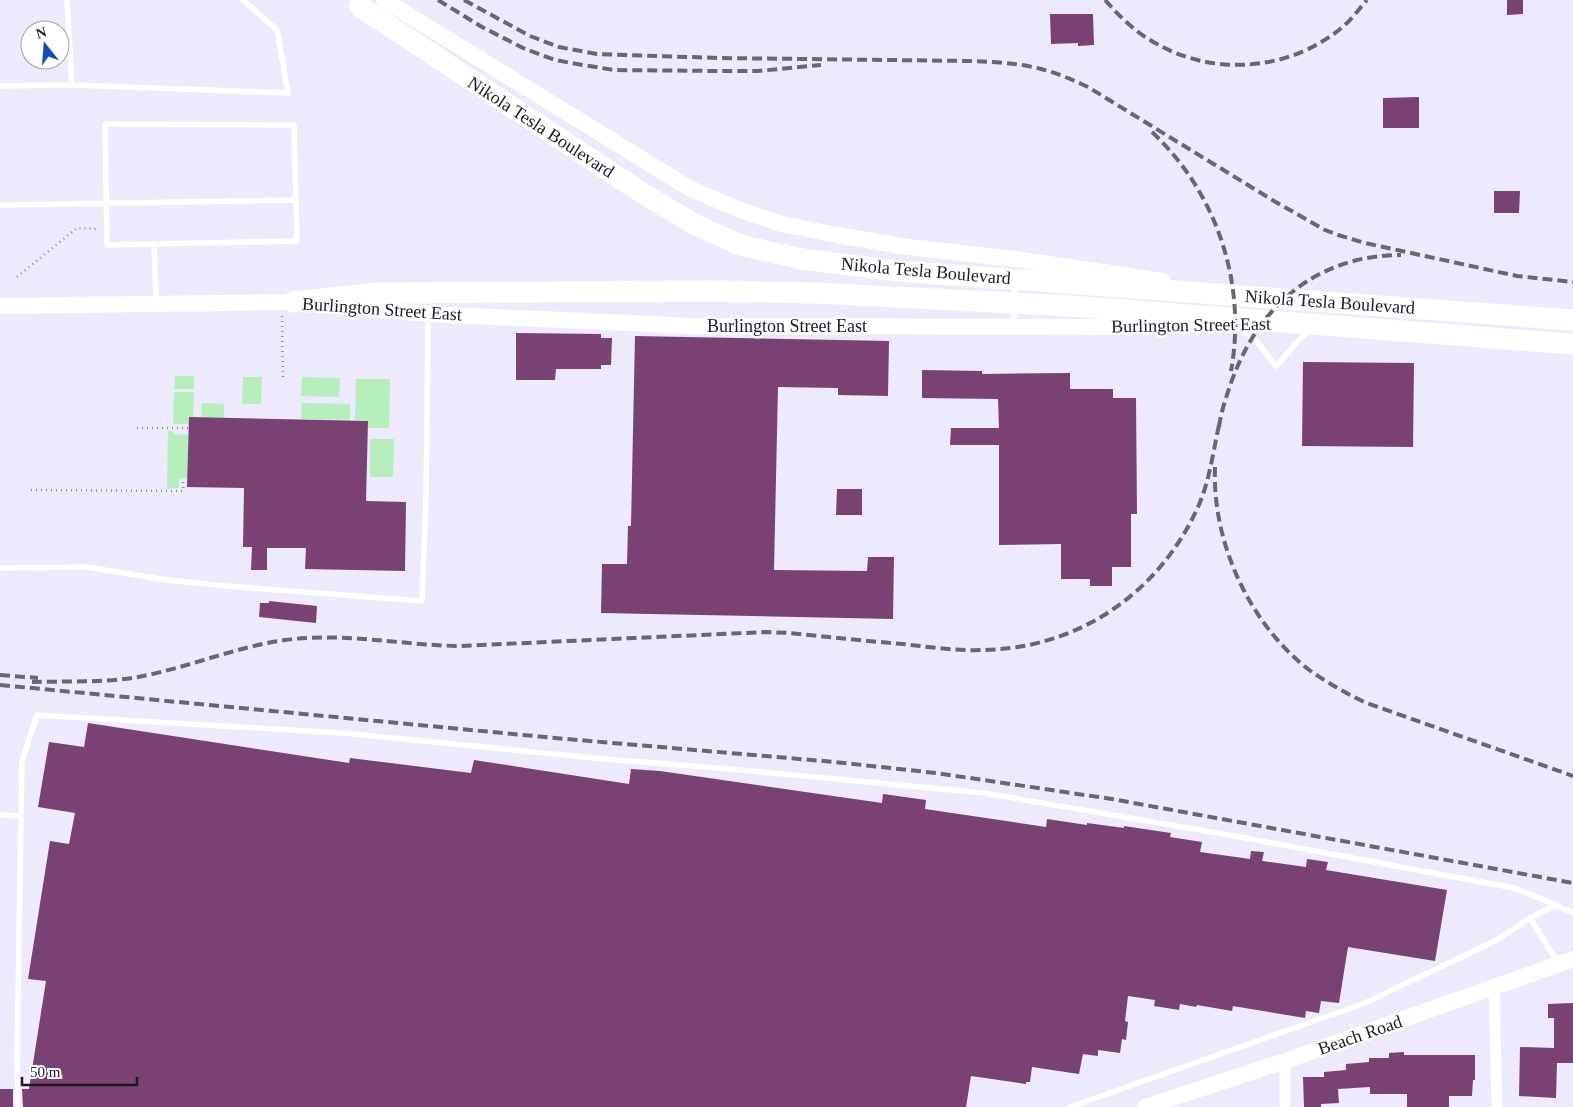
<svg xmlns="http://www.w3.org/2000/svg" width="1573" height="1107" viewBox="0 0 1573 1107" font-family="Georgia,serif">
  <rect width="100%" height="100%" fill="#eceafc"/>
  <g fill="#b6eebc">
    <polygon points="175,376 194,376 194,389 174,389"/>
    <polygon points="243,377 262,377 261,404 242,404"/>
    <polygon points="302,377 340,378 339,397 301,396"/>
    <polygon points="356,379 390,379 389,428 368,428 368,421 355,420"/>
    <polygon points="174,392 194,392 193,418 189,418 189,424 173,424"/>
    <polygon points="202,403 224,404 224,418 201,418"/>
    <polygon points="302,403 350,404 350,420 301,419"/>
    <polygon points="168,431 173,431 173,434 188,435 188,478 179,479 179,488 167,489"/>
    <polygon points="370,439 394,439 393,477 370,477"/>
  </g>
  <g fill="#7a4173">
    <polygon points="1507,0 1523,0 1523,14 1507,15"/>
    <polygon points="1050,14 1093,14 1094,45 1078,46 1078,43 1051,44"/>
    <polygon points="1419,97 1419,128 1383,128 1383,98"/>
    <polygon points="1494,191 1520,191 1519,213 1494,213"/>
    <polygon points="516,333 601,334 601,338 612,338 611,365 601,365 601,369 556,369 555,380 516,380"/>
    <polygon points="635,336 889,341 888,396 838,395 838,388 778,387 774,570 867,571 868,557 894,557 893,619 601,613 602,564 627,564 628,526 631,526"/>
    <polygon points="1303,362 1414,363 1413,447 1302,446"/>
    <polygon points="922,370 982,371 982,374 1070,373 1070,389 1113,389 1113,398 1136,398 1137,514 1131,514 1131,567 1112,567 1112,586 1090,586 1090,579 1061,579 1061,544 999,545 999,445 950,445 951,428 999,428 998,399 922,398"/>
    <polygon points="189,417 368,421 366,501 406,502 405,571 305,569 306,548 267,548 267,570 251,570 252,547 243,547 244,488 187,487"/>
    <polygon points="837,489 862,489 862,515 836,515"/>
    <polygon points="269,601 317,606 316,623 259,617 260,603 269,603"/>
    <polygon points="88,723 349,763 350,758 471,773 474,760 629,784 631,769 660,771 882,803 883,794 926,800 925,809 1046,827 1047,819 1087,825 1087,823 1124,828 1124,826 1171,833 1170,837 1202,842 1200,852 1250,859 1251,851 1264,852 1262,861 1306,867 1307,859 1328,862 1326,870 1447,890 1435,961 1348,947 1339,1003 1321,1001 1319,1013 1306,1011 1305,1018 1233,1006 1232,1011 1197,1005 1196,1007 1180,1004 1179,1010 1154,1006 1155,1000 1128,996 1125,1021 1128,1022 1126,1040 1122,1039 1120,1053 1098,1050 1098,1056 1083,1054 1079,1074 1032,1067 1030,1082 1026,1082 1026,1084 971,1076 966,1107 23,1107 22,1089 29,1089 46,981 28,979 50,841 69,844 75,813 38,807 49,742 84,747"/>
    <polygon points="1573,1003 1573,1063 1557,1063 1556,1098 1519,1096 1520,1047 1554,1048 1554,1018 1548,1018 1548,1004"/>
    <polygon points="1404,1052 1404,1055 1475,1055 1475,1080 1473,1080 1472,1096 1449,1096 1449,1107 1407,1107 1407,1094 1370,1094 1370,1087 1338,1089 1339,1103 1321,1104 1321,1107 1304,1107 1303,1077 1324,1077 1324,1072 1346,1070 1346,1064 1369,1062 1369,1058 1389,1058 1389,1053"/>
    <rect x="0" y="1089" width="13" height="18"/>
  </g>
  <g fill="none" stroke-linecap="round" stroke-linejoin="round">
    <g stroke="#908f9d" stroke-width="2.5" stroke-dasharray="1 4" stroke-linecap="butt">
      <polyline points="17,277 77,228 98,229"/>
      <polyline points="282,316 283,378"/>
      <polyline points="137,428 188,428"/>
      <polyline points="31,490 183,491 183,482 187,482"/>
    </g>
    <g stroke="#fff" stroke-width="5.5">
      <polyline points="67,0 72,85"/>
      <polyline points="0,86 72,85 288,93 277,30 243,0"/>
      <path d="M0,205C99,204 198,202 296,200L297,241L107,245C106,204 106,164 105,124L294,125L296,200"/>
      <polyline points="154,244 156,302"/>
      <polyline points="1014,325 1015,284"/>
      <path d="M1234,326L1254,338L1276,366C1288,355 1295,340 1310,331"/>
      <polyline points="0,568 86,567 167,580 226,586 422,601 426,500 428,316"/>
      <polyline points="0,815 21,816"/>
      <polyline points="1556,905 1573,913"/>
      <polyline points="1530,918 1558,963"/>
      <polyline points="18,1107 17,1057 22,761 37,715 343,733 604,759 730,769 984,793 1229,835 1514,888 1556,905 1530,918 1495,941 1365,1003 1070,1107"/>
    </g>
    <g stroke="#fff" stroke-width="11">
      <polyline points="1494,988 1497,1107"/>
      <polyline points="1285,1061 1285,1107"/>
    </g>
    <g stroke="#fff" stroke-width="16">
      <polyline points="384,0 689,188 740,210 782,224 837,235 908,247 1016,259 1163,281"/>
      <polyline points="0,306 292,302 428,314 695,326 1100,327 1192,323"/>
      <polyline points="1145,1107 1285,1061 1573,959"/>
    </g>
    <g stroke="#fff" stroke-width="21">
      <polyline points="359,6 639,191 694,224 740,245 802,259 898,271 1573,320"/>
      <polyline points="292,302 377,293 711,291 817,293 1071,306 1573,344"/>
    </g>
    <g stroke="#686673" stroke-width="4" stroke-dasharray="10 5" stroke-linecap="butt">
      <polyline points="438,0 482,27 525,49 555,60 577,64 614,70 718,71 758,71 821,65"/>
      <path d="M464,0L530,36L559,47L597,54L719,58L971,61C994,62 1018,63 1041,69C1057,73 1073,80 1088,87L1274,201L1325,230L1338,235L1365,243L1517,276L1573,282"/>
      <path d="M1105,0C1120,17 1136,33 1157,44C1217,78 1296,70 1347,23C1354,16 1360,8 1367,0"/>
      <path d="M1152,132C1217,193 1247,284 1231,371"/>
      <path d="M1219,427C1221,412 1226,397 1231,383C1258,306 1317,255 1401,255"/>
      <path d="M1215,467C1212,542 1249,623 1308,669C1326,682 1344,692 1364,702L1573,776"/>
      <polyline points="0,675 38,678"/>
      <path d="M32,682C65,681 105,683 138,677C187,668 235,647 285,640C343,632 400,645 459,646L766,632L790,633C828,637 866,641 903,644C929,647 956,651 982,650C1077,649 1158,594 1197,509C1210,482 1213,450 1220,421"/>
      <polyline points="0,685 555,738 835,762 936,773 1112,799 1573,883"/>
    </g>
  </g>
  <g text-anchor="middle" stroke-width="5" stroke-linejoin="round" paint-order="stroke">
    <g font-size="18" fill="#1c1b25" stroke="#fff">
      <text transform="translate(541 127) rotate(33)" y="6">Nikola Tesla Boulevard</text>
      <text transform="translate(926 271) rotate(5)" y="6">Nikola Tesla Boulevard</text>
      <text transform="translate(1330 302) rotate(4)" y="6">Nikola Tesla Boulevard</text>
      <text transform="translate(382 309) rotate(4)" y="6">Burlington Street East</text>
      <text transform="translate(1191 325) rotate(-1)" y="6">Burlington Street East</text>
      <text x="787" y="332">Burlington Street East</text>
      <text transform="translate(1360 1035) rotate(-19)" y="6">Beach Road</text>
    </g>
  </g>
  <g transform="translate(45 45) rotate(343)"><circle r="24" fill="#ffffff" stroke="#a4a4a8"/>
  <path d="M0-4L9 19L0 12L-9 19Z" fill="#0c4db8"/>
  <text y="-8" font-size="14" font-weight="bold" text-anchor="middle" fill="#1c1b25">N</text>
  </g>
  <path d="M22 1077v8h115v-8" fill="none" stroke="#1c1b25" stroke-width="2.5"/>
  <text x="30" y="1077" font-size="15" fill="#1c1b25" stroke="#ffffff" stroke-width="4" paint-order="stroke">50 m</text>
</svg>
